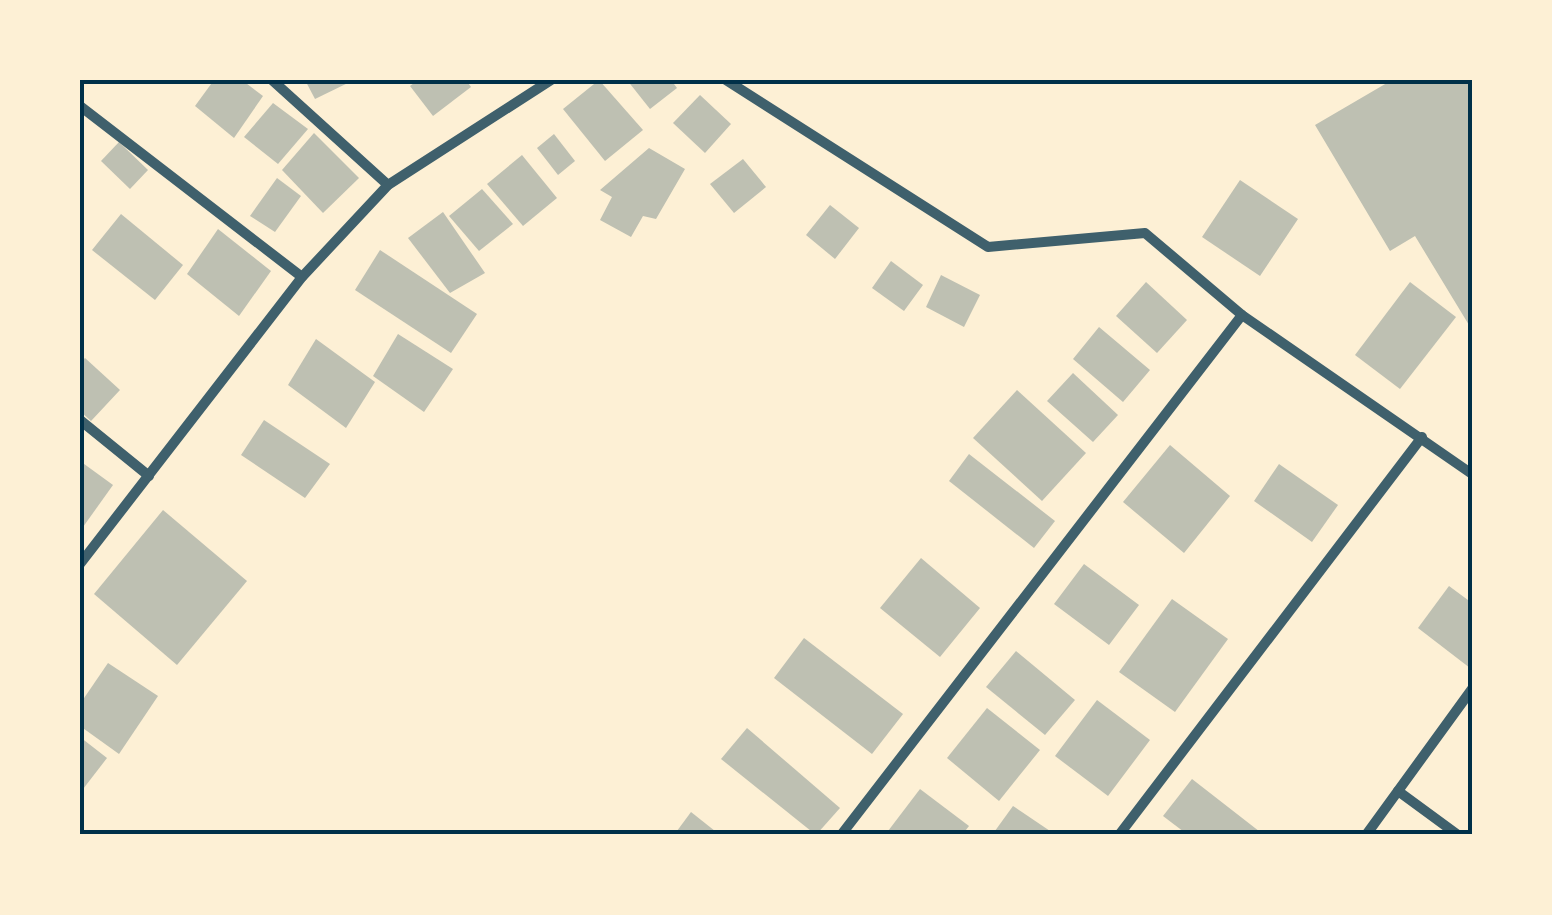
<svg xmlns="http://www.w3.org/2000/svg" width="1552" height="915" viewBox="0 0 1552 915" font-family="'Asap Condensed',sans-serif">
  <rect width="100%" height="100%" fill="#fdf0d5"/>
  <g fill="#bec0b2">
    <polygon points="214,80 242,80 263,96 234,138 195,106"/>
    <polygon points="305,80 354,80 315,99"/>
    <polygon points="418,80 466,80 471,87 433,116 410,86"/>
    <polygon points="599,80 643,130 605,161 563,109"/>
    <polygon points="627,80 671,80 677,88 650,109"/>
    <polygon points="1392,80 1469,80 1472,85 1472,330 1415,236 1390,251 1315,125"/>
    <polygon points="700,95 731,124 705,153 673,123"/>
    <polygon points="273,103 308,129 278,164 244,137"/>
    <polygon points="314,133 359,178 323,213 282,170"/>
    <polygon points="554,134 575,161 558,175 537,148"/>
    <polygon points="119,142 148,170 130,189 101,161"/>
    <polygon points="649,148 685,169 656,219 643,216 631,237 600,220 612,197 600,190"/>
    <polygon points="522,155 557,198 523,226 487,184"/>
    <polygon points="743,159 766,187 734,213 710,184"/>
    <polygon points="277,178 301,196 275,232 250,216"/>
    <polygon points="1240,180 1298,219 1260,276 1202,237"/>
    <polygon points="482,189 513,224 479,251 449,216"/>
    <polygon points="830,205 859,228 835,259 806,235"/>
    <polygon points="443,212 485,273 450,293 408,238"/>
    <polygon points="121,214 183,265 155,300 92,250"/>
    <polygon points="218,229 271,271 239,316 187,274"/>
    <polygon points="380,250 477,314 451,353 355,290"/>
    <polygon points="891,261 923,285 904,311 872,288"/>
    <polygon points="941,275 980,295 964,327 926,307"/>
    <polygon points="1146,282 1187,320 1157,353 1116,316"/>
    <polygon points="1410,282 1456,317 1400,389 1355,355"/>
    <polygon points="1099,327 1150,370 1123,402 1073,359"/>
    <polygon points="398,334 453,369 424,412 373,376"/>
    <polygon points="316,339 375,382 346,428 288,385"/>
    <polygon points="85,358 120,390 91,421 80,411 80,363"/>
    <polygon points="1073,373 1118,415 1093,442 1047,401"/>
    <polygon points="1017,390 1086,453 1042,501 973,438"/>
    <polygon points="264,420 330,464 305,498 241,455"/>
    <polygon points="1170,445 1230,496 1184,553 1123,502"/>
    <polygon points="969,454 1055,521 1034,548 949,481"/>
    <polygon points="80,461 113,485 83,527 80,525"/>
    <polygon points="1279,464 1338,505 1312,542 1254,501"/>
    <polygon points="163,510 247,581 177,665 94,594"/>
    <polygon points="921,558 980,608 940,657 880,608"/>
    <polygon points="1084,564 1139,605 1109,645 1054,604"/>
    <polygon points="1449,586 1472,603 1470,668 1418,628"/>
    <polygon points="1172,599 1228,639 1175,712 1119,672"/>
    <polygon points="804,638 903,714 872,754 774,678"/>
    <polygon points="1016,651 1075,700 1045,735 986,687"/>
    <polygon points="108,663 158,696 119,754 80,726 80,704"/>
    <polygon points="1097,700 1150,740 1108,796 1055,756"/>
    <polygon points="987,708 1040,750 999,801 947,758"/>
    <polygon points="747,728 840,808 816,835 721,759"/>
    <polygon points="80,737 107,758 80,793"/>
    <polygon points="1192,779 1264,835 1188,835 1163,816"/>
    <polygon points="920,789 969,826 962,835 885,835"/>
    <polygon points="1013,806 1056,835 992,835"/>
    <polygon points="691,812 720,835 674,835"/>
  </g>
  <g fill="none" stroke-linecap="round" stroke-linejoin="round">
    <g stroke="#3f606c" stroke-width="10">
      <polyline points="272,80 388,185"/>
      <polyline points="726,80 988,247 1145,233 1242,315 1472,474"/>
      <polyline points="80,106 302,277"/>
      <polyline points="80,420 149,476"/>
      <polyline points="80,564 302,277 388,185 551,80"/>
      <polyline points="1398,791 1458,835"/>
      <polyline points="841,835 1242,315"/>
      <polyline points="1119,835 1422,437"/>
      <polyline points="1366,835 1472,689"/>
    </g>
  </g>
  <rect width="1552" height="915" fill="none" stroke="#fdf0d5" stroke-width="165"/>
  <rect x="82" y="82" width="1388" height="750" fill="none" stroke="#003049" stroke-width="4"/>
</svg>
